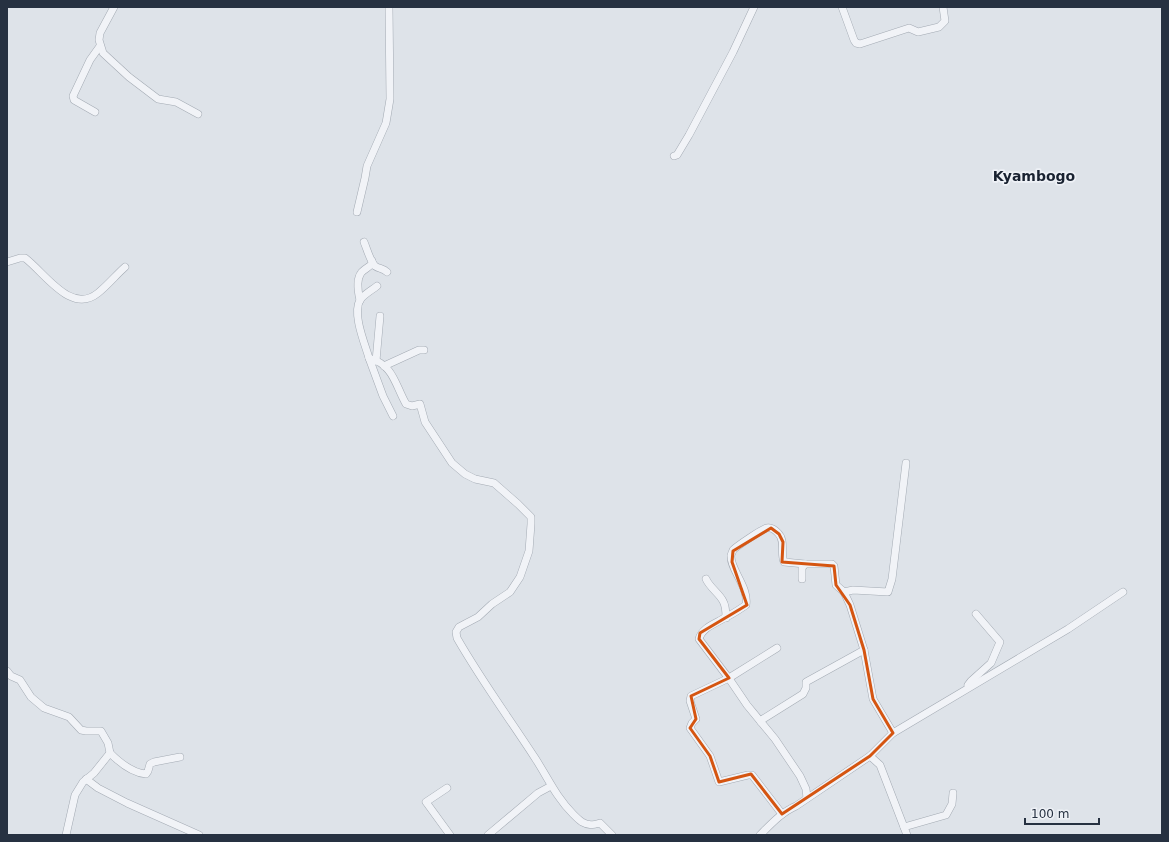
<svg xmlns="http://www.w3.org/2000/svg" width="1169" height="842" viewBox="0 0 1169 842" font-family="'DejaVu Sans',sans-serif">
  <rect width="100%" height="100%" fill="#dee3e9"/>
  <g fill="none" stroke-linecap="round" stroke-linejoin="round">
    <defs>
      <g id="minor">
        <polyline points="114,7 100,33 99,40 103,53 129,77 158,99 176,102 198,114"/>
        <polyline points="842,7 854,40 856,43 860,44 909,28 918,32 939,27 945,21 943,7"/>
        <polyline points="95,112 74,100 73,96 90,60 100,46"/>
        <polyline points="674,156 677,155 689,135 733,52 754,7"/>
        <polyline points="357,212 365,178 367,166 386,123 390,99 389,7"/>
        <path d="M364,242C367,249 370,261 375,266C379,269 383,268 387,272"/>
        <path d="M7,262L20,258H25C45,273 71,315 98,293C108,285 116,275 125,267"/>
        <path d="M360,300C358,292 356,280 361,273C363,270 369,267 372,264V261"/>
        <path d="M369,358C365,344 352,314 360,300C363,295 372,290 377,286"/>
        <polyline points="376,361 380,316"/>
        <polyline points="384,366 419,350 424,350"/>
        <path d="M393,416L383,396L369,358C394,365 395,385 406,404L412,406L420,404L425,422L452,463L465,474L475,479L494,483L518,504L531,517V524L529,551L520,577L510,592L492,604L478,617L459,627L456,632L457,638C481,680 509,718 535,758C548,778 556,797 573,814C576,817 579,820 582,822C589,826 593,825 600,823L612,835"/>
        <path d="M805,564L784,562C780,553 786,541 778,533C775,530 771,527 767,528C762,529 737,546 733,550C733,551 731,554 731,556C730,569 749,587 746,605C740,609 733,614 726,617C717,623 702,627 699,639L730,680L747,705L775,739L800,776L806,789L807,798"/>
        <path d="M706,579C710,588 719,593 723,601C726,606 726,612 726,618"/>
        <polyline points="802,579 802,568 805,564 832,564 834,566 836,585 844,592 850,605 864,650 873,699 893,733"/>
        <polyline points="844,592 853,590 888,592 892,579 906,463"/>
        <polyline points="777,648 729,678 691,696 690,701 696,719 692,723 690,728 710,756 719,782 748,775 752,775 782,814"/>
        <polyline points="7,671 11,676 20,680 31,697 44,708 69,717 81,730 86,731 101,731 108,743 110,753 94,773 83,782 75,795 66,835"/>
        <polyline points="968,685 971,681 991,663 1000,642 976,614"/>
        <polyline points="761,722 763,719 803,694 806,688 806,682 864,650"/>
        <path d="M110,753C119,762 133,773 146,774L148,771L150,764L154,762L180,757"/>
        <polyline points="870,756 880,765 907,835"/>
        <polyline points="86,779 98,788 127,803 199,835"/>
        <polyline points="447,788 426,802 450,835"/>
        <polyline points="904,827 946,815 952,804 953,793"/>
        <polyline points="488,835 538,793 551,786"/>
        <path d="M760,835C771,824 782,812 796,806L870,756L893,733L1068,629L1123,592"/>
      </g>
    </defs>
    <use href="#minor" stroke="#a3aab3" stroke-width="8"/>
    <use href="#minor" stroke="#f1f3f7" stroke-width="7"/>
  </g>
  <path fill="none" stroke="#d55511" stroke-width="3" stroke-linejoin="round" d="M771,528L779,534L783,542L782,562L834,566L836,585L850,605L864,650L873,699L893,733L870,756L782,814L751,774L719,782L710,756L690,728L696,719L691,696L729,678L699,639L700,633L747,605L732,562L733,551Z"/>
  <g text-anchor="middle" stroke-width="3.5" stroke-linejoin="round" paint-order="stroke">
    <g font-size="14" font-weight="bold" fill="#192231" stroke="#eef1f6">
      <text x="1034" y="181">Kyambogo</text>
    </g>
  </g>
  <rect width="1169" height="842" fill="none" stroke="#263141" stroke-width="16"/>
  <path d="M1025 818v6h74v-6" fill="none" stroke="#263141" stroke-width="2"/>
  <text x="1031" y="818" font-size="12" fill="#263141" stroke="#eef1f6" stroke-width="3" paint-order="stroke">100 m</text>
</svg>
